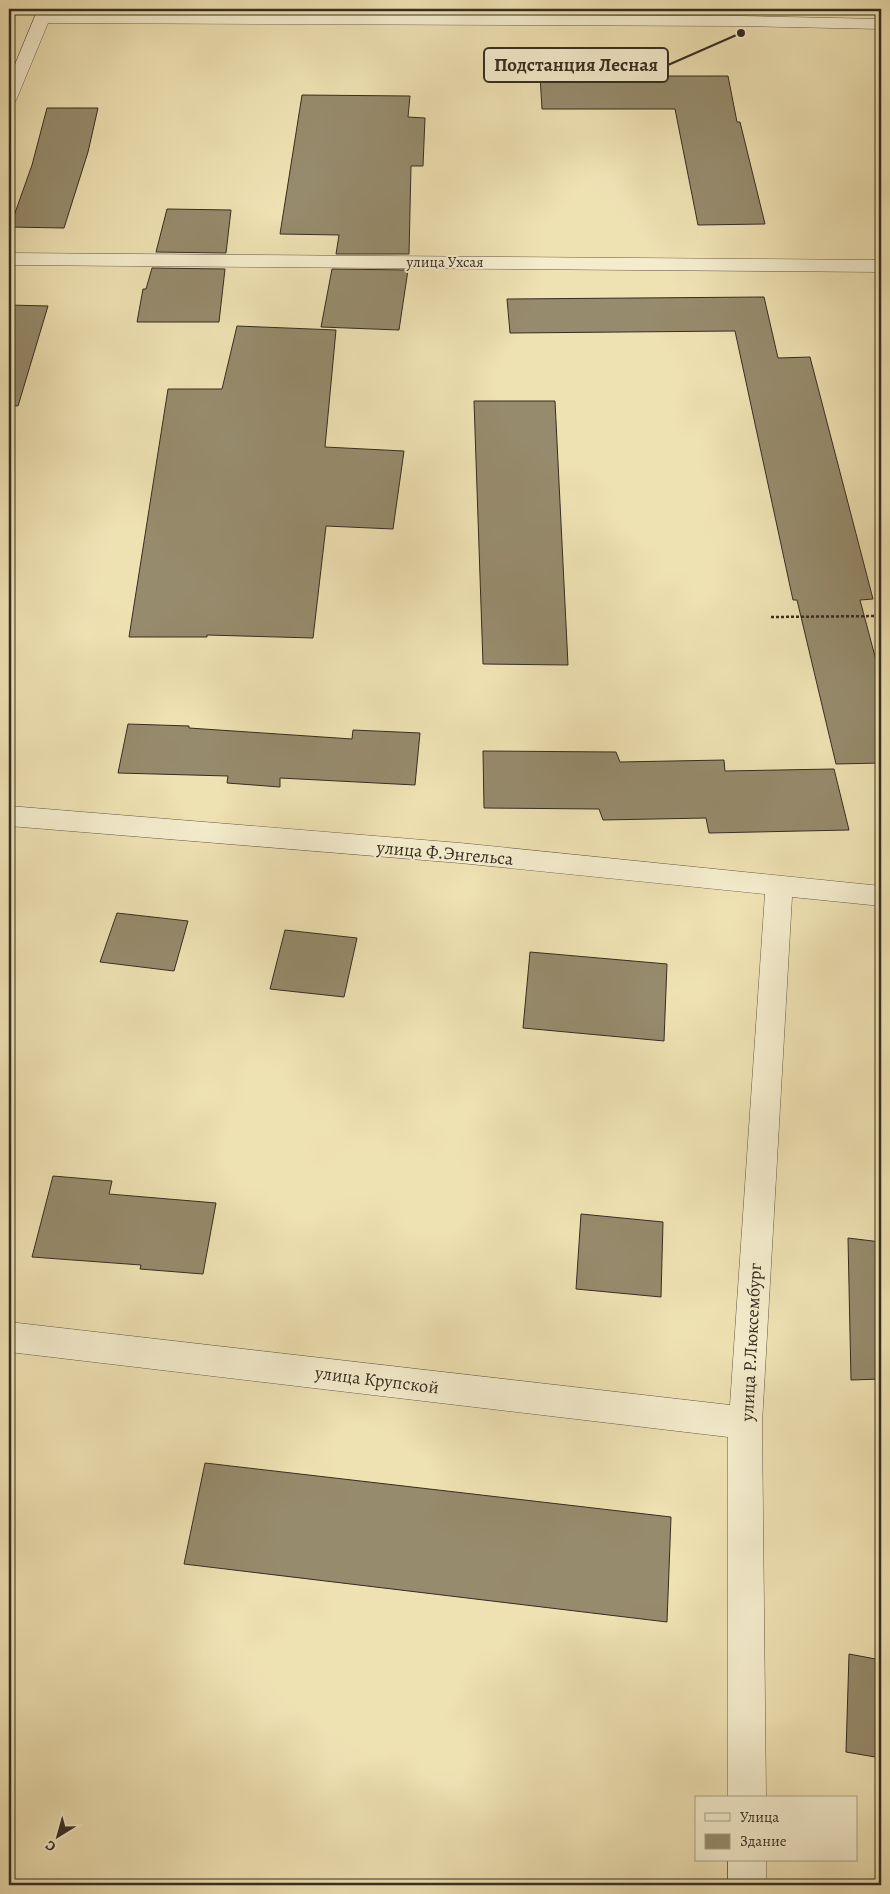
<svg xmlns="http://www.w3.org/2000/svg" width="890" height="1894" viewBox="0 0 890 1894" font-family="Alegreya,serif">
  <rect width="100%" height="100%" fill="#eee1b2"/>
  <filter id="stains"><feTurbulence type="fractalNoise" baseFrequency=".004" numOctaves="4"/><feColorMatrix values="0 0 0 0 .2 0 0 0 0 .09 0 0 0 0 .02 0 0 0 .5 -.17"/></filter>
  <radialGradient id="worn" r=".72"><stop offset=".6" stop-color="#630" stop-opacity="0"/><stop offset="1" stop-color="#630" stop-opacity=".3"/></radialGradient>
  <g fill="#968b6c" stroke="#362d21">
    <polygon points="540,76 728,76 737,122 740,122 765,224 698,225 675,109 542,109"/>
    <polygon points="302,95 410,96 408,117 425,118 423,166 411,166 409,254 336,254 339,235 280,234"/>
    <polygon points="47,108 98,108 88,152 64,228 10,227 32,165"/>
    <polygon points="167,209 231,210 226,253 156,252"/>
    <polygon points="152,268 225,269 219,322 137,322 143,289 146,289"/>
    <polygon points="332,269 408,270 399,330 321,327"/>
    <polygon points="764,297 778,358 810,357 873,599 860,600 881,679 881,763 836,764 797,600 793,600 735,331 510,333 507,299"/>
    <polygon points="9,305 48,306 18,406 9,405"/>
    <polygon points="237,326 336,330 325,447 404,451 393,529 326,526 313,638 207,635 207,637 129,637 168,389 222,389"/>
    <polygon points="474,401 555,401 568,665 483,664"/>
    <polygon points="128,724 189,726 189,728 352,739 353,730 420,733 415,785 280,778 280,787 227,783 228,776 118,773"/>
    <polygon points="483,751 616,752 620,762 724,760 725,771 834,769 849,830 709,833 706,818 603,820 599,809 484,808"/>
    <polygon points="117,913 188,921 174,971 100,962"/>
    <polygon points="285,930 357,938 344,997 270,989"/>
    <polygon points="530,952 667,964 664,1041 523,1028"/>
    <polygon points="53,1176 112,1181 109,1194 216,1203 203,1274 140,1269 141,1265 32,1257"/>
    <polygon points="581,1214 663,1222 661,1297 576,1289"/>
    <polygon points="848,1238 881,1242 881,1379 851,1380"/>
    <polygon points="205,1463 671,1517 667,1622 184,1564"/>
    <polygon points="849,1654 881,1660 881,1758 846,1752"/>
  </g>
  <g fill="none" stroke-linecap="round" stroke-linejoin="round">
    <defs>
      <g id="minor">
        <polygon points="38,9 54,9 52,13 740,16 881,19 881,29 740,26 48,23 17,98 15,102 9,103 9,79"/>
        <polygon points="9,253 881,260 881,272 9,265"/>
        <polygon points="9,806 460,843 881,886 881,906 792,897 762,1423 766,1798 728,1798 728,1437 9,1352 9,1322 730,1405 765,894 460,863 9,826"/>
        <rect x="728" y="1860" width="38" height="25"/>
      </g>
    </defs>
    <use href="#minor" stroke="#645a45" stroke-width="1"/>
    <polyline stroke="#362d21" stroke-width="2.5" stroke-dasharray="3 2" stroke-linecap="butt" points="771,617 881,616"/>
    <use href="#minor" fill="#f4eccd" fill-rule="evenodd"/>
  </g>
  <g text-anchor="middle" stroke-width="4" stroke-linejoin="round" paint-order="stroke">
    <g font-size="15" fill="#362d21" stroke="#f4eccd">
      <text x="445" y="267">улица Ухсая</text>
    </g>
    <g font-size="18" fill="#362d21" stroke="#f4eccd">
      <text transform="translate(445 853) rotate(5)" y="6">улица Ф.Энгельса</text>
      <text transform="translate(751 1342) rotate(-87)" y="6">улица Р.Люксембург</text>
      <text transform="translate(377 1380) rotate(7)" y="6">улица Крупской</text>
    </g>
  </g>
  <path fill="none" stroke="#362d21" stroke-width="2" d="M741 33L668 65"/>
  <circle fill="#362d21" stroke="#f4eccd" stroke-width="2" cx="741" cy="33" r="5"/>
  <rect fill="#f4eccd" stroke="#362d21" stroke-width="2" x="484" y="48" width="184" height="34" rx="5"/>
  <g font-size="19" text-anchor="middle" font-weight="bold" fill="#362d21">
    <text x="576" y="71">Подстанция Лесная</text>
  </g>
  <rect width="890" height="1894" fill="none" stroke="#eee1b2" stroke-width="30"/>
  <rect x="10" y="10" width="870" height="1874" fill="none" stroke="#362d21" stroke-width="2.5"/>
  <rect x="15" y="15" width="860" height="1864" fill="none" stroke="#362d21"/>
  <rect x="695" y="1796" width="162" height="65" fill="#f4eccd" stroke="#a8a088"/>
  <rect x="705" y="1813" width="25" height="8" fill="#f4eccd" stroke="#a8a088"/>
  <text x="740" y="1822" font-size="15" fill="#362d21">Улица</text>
  <rect x="705" y="1834" width="25" height="15" fill="#968b6c" stroke="#a8a088"/>
  <text x="740" y="1846" font-size="15" fill="#362d21">Здание</text>
  <g transform="translate(58 1836) rotate(217)" stroke="#f4eccd" stroke-width="4" paint-order="stroke">
  <path d="M0-4L9 19L0 12L-9 19Z" fill="#362d21"/>
  <text y="-8" font-size="14" font-weight="bold" text-anchor="middle" fill="#362d21">С</text>
  </g>
  <rect width="100%" height="100%" filter="url(#stains)"/>
  <rect width="100%" height="100%" fill="url(#worn)"/>
</svg>
